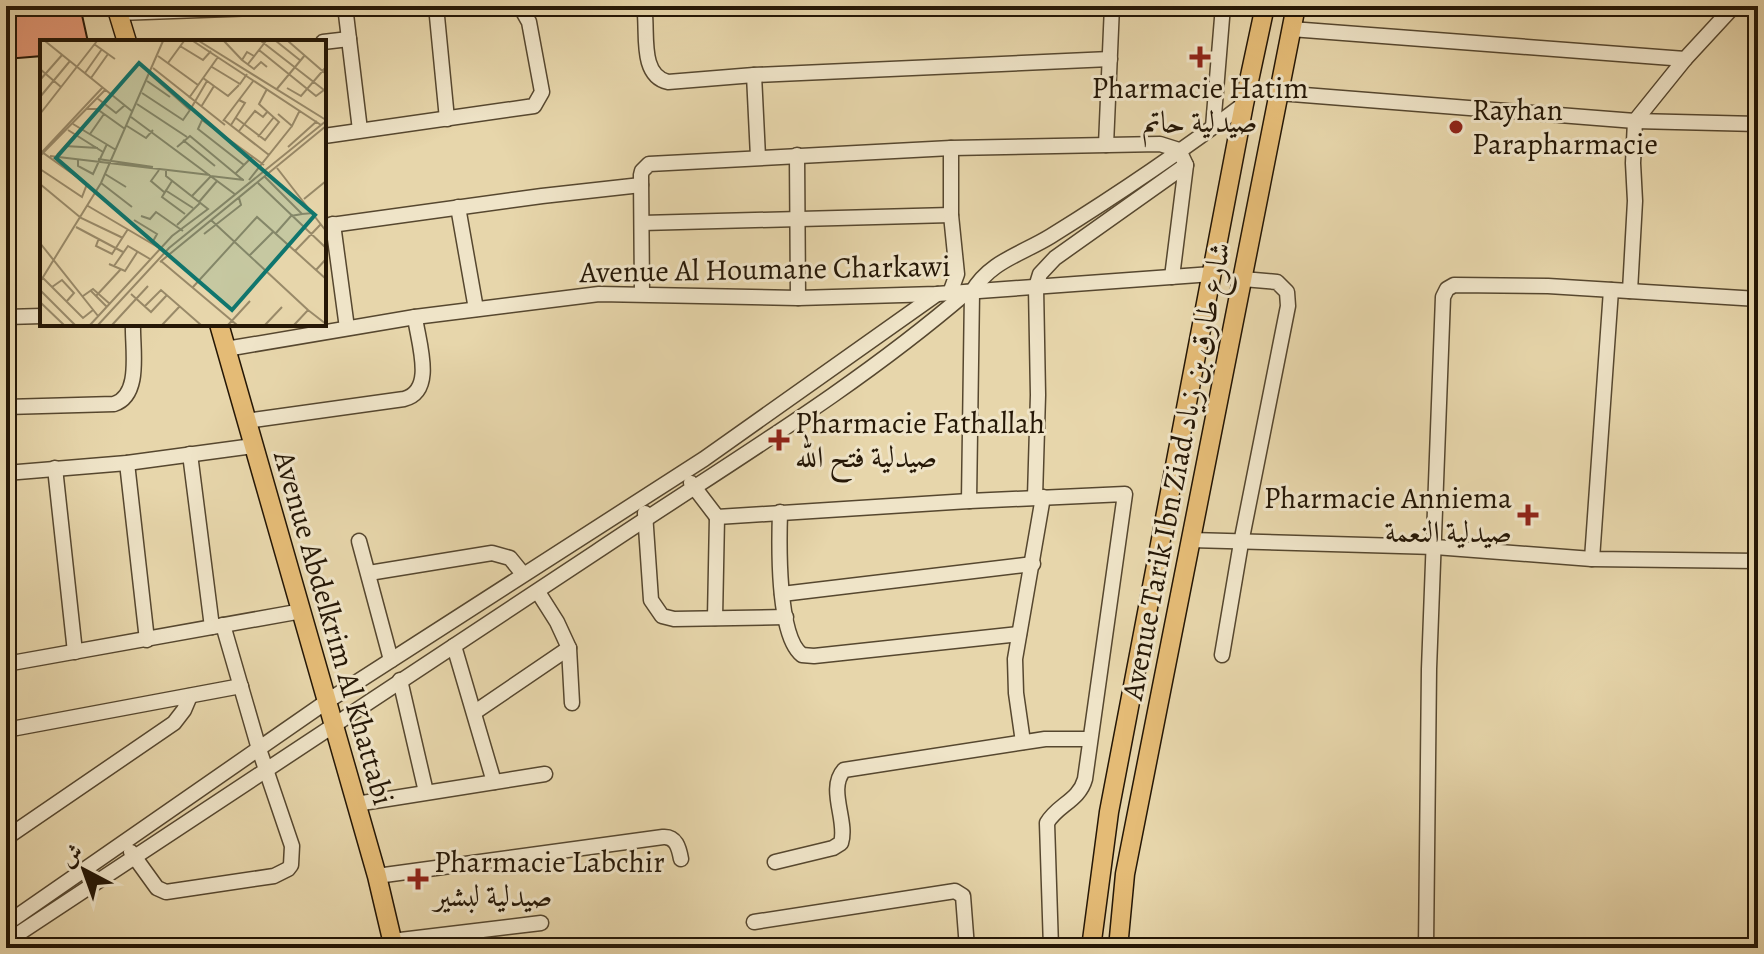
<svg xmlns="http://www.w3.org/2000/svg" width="1764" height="954" viewBox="0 0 1764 954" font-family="Alegreya,Amiri,serif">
  <rect width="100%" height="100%" fill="#e7d6ab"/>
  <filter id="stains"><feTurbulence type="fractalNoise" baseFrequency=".0025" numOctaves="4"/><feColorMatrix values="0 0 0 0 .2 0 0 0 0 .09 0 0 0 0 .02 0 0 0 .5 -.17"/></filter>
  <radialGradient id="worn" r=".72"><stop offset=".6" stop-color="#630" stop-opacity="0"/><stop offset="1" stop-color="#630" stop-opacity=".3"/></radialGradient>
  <polygon fill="#e59977" stroke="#251706" stroke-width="2" points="6,6 80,6 88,42 42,42 42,56 6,59"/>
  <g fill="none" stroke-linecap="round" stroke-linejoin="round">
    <defs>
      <g id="minor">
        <polyline points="345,6 360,130"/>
        <polyline points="436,6 447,119"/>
        <path d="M648,6L645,15C647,37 641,76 668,82L754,75L1110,59"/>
        <polyline points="118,13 314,6"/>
        <polyline points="1291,29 1685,59 1734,6"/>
        <polyline points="323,42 349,39"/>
        <polyline points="754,75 758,157"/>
        <polyline points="1279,93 1635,121 1758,124"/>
        <polyline points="1213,127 1223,6"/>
        <polyline points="324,136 534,106 542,92 529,22 520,6"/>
        <polyline points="1106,145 1112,6"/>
        <polyline points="797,155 798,298"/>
        <polyline points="458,207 476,309"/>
        <polyline points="642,223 951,215"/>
        <polyline points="333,224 347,328"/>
        <polyline points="324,226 542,196 641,185"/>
        <polyline points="1630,291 1635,201 1633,163 1635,121 1685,59"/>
        <polyline points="642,293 641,175 642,171 649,164 951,148 1160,144 1179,150 1186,165 1172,277"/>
        <polyline points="950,293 957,274 951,215 951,148"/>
        <polyline points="6,317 42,316"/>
        <polyline points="226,349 415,317 599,294 798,298 937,294 1212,274"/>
        <path d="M6,407L114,404C142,395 132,348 133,324"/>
        <path d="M246,421L404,399C436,391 418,342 415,317"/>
        <polyline points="190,454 212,627"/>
        <polyline points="127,463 147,640"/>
        <polyline points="55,468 75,652"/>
        <polyline points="6,473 127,463 253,446"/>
        <path d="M691,483L717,517L969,501L1125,494L1085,779C1079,801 1057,805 1047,823L1051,948"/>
        <polyline points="1035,497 1038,395 1036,287 1040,274 1055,258 1186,165"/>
        <path d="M969,501L972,292C990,261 1022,254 1051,236C1117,195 1182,151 1244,104"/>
        <path d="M780,512C779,542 777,636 802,655L814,656L1019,634"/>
        <polyline points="645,513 651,600 662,616 674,619 786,617"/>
        <polyline points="1191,540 1435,547 1592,559 1758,561"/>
        <polyline points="359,541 391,660"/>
        <polyline points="1592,559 1611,290"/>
        <polyline points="369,573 492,553 510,558 523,574"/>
        <polyline points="538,592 557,622 569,648 572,703"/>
        <polyline points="782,594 1033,564"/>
        <polyline points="715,618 717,517"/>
        <polyline points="454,646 494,782"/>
        <polyline points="1222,655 1241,543 1288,306 1287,292 1277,282 1243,279"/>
        <polyline points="6,664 302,611"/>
        <polyline points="400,680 426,792"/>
        <polyline points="475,712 569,648"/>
        <polyline points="6,730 241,686"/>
        <polyline points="1023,742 1016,693 1015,659 1043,497"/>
        <polyline points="356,804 545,774"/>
        <polyline points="6,838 174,723 184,710 190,696"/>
        <polyline points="131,852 157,888 166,892 274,876 288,869 291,865 292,846 259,749 223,625"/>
        <path d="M775,862L833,848L841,843C848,821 827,789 844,770L1045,739H1090"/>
        <path d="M377,876L663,837C676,836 679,848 681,859"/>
        <polyline points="754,922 955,891 963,896 967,948"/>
        <polyline points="6,924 326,702 704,459 937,294"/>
        <polyline points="392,941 541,923"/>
        <path d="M6,942C203,813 399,682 596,552C721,468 852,391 967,292"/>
        <polyline points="1426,948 1429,669 1443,297 1447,289 1454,285 1548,286 1758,299"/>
      </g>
      <g id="major">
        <polyline points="116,6 127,42"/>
        <polyline points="219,324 377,876 394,948"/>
        <polyline points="1091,948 1109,812 1244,104 1265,6"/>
        <polyline points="1118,948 1125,874 1296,6"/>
      </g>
    </defs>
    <use href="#minor" stroke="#56472f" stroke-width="17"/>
    <use href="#major" stroke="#251706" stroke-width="21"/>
    <use href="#minor" stroke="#efe4c8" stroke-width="14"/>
    <use href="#major" stroke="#e4bb76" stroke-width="18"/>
  </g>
  <g fill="#8f2418" stroke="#efe4c8" stroke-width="3">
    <path d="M1196 45h8v8h8v8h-8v8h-8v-8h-8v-8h8z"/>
    <circle cx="1456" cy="127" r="8"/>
    <path d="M775 428h8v8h8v8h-8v8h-8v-8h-8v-8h8z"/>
    <path d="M1524 503h8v8h8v8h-8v8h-8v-8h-8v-8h8z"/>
    <path d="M414 867h8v8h8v8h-8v8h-8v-8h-8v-8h8z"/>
  </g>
  <g text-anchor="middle" stroke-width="6" stroke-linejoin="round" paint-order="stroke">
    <g font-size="30" fill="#251706" stroke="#efe4c8" text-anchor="start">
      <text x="1200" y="98" text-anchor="middle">Pharmacie Hatim<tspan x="1200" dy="34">صيدلية حاتم</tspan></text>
      <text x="1472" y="120">Rayhan<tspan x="1472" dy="34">Parapharmacie</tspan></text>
      <text x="795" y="433">Pharmacie Fathallah<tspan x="795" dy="34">صيدلية فتح الله</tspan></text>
      <text x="1512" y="508" text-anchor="end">Pharmacie Anniema<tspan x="1512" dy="34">صيدلية النعمة</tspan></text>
      <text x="434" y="872">Pharmacie Labchir<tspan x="434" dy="34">صيدلية لبشير</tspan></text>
    </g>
    <g font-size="30" fill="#251706" stroke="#efe4c8">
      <text transform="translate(765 269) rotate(-1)" y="10">Avenue Al Houmane Charkawi</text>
      <text transform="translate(1176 471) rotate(-79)" y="10">Avenue Tarik Ibn Ziad شارع طارق بن زياد</text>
      <text transform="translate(334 628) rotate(74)" y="10">Avenue Abdelkrim Al Khattabi</text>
    </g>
  </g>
  <g transform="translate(40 40)">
    <rect width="286" height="286" fill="#e7d6ab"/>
    <path fill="none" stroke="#998a69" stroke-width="2" d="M5,1L93,72M153,1L281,85M159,1L286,80M184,1L202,20M221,1L284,50M236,1L261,21M248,1L286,34M54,4L75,19M140,6L163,20L171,11M219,10L276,56L284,50M118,16L158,45M214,16L207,12L202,20L214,29L221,22L227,27M128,23L144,1M208,24L226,1M172,27L200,44L207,34M113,28L185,85M0,29L21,47M45,33L62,9M51,38L68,14M0,40L22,15M107,41L130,57M174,46L188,56L199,45M247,48L261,56L286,27M236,50L265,15M102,53L143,80L150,70L110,34M0,57L30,21M57,58L76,73L85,65M149,58L178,17M97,64L147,97M161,67L174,46L163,38M46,69H57L85,89M150,70L167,41M0,74L57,1M238,74L252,86L260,70M91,77L196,155M196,78L225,100L239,82L219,64L227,49M184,80L229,115M183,81L214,40M33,84L76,110M191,85L205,63L199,60M87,86L106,98L113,90M28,90L63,112M199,91L215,71L223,77L228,71M50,94L64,74M218,97L234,77M143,100L175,126M25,106L58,108M137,107L150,96L203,140M248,107L277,81M17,115L35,95M0,116L65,50M10,116L170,135M58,119L113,127M38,120V126L53,134L67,104M204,125L158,89L162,80L224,125M237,128L286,191M0,129L42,157L47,144L2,112L63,47M119,130L111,141L124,152M196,133L213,116M65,134L86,147M225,137L262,174L274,173M209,140L252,86M132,141L122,157L145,174M61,143L92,167M218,143L286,208M0,144L41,178L83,198M125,150L153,168M152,156L171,136L204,140M264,159L286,141M159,162L177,141M48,166L121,209M101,176L110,179L116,172L143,191M94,180L117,194L112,203M171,180L268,270M137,185L160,163M36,187L83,212M236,193L251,176L262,174M164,194L201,165L199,158M59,198L56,206L72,214L88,189M0,203L58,276M255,211L276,230M209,216L234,191M286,219L276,230L286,239M121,221L197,285M120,222L286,86M69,224L85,231L98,211M74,226L88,206L110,219M3,238L43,278L53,270M0,242L61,143L123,1M12,247L22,240L34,253L26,262M153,247L217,177L255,211L281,184M0,250L35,285M50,250L67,267M91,254L111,272L127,255M43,256L53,249L70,264M56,256L81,229M0,262L24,285M105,266L121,250L161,285M50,285L132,196L168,169L126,136V129M58,285L129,208L286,81M72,285L108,246M122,285L140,266M188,285L210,261M225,285L242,267M254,285L268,270L286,284"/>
    <path fill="#0f766e" fill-opacity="0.15" stroke="#0f766e" stroke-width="4" d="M99,23L275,175L192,270L16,118Z"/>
    <rect width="286" height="286" fill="none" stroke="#251706" stroke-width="4"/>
  </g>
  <rect width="1764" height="954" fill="none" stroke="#e7d6ab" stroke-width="32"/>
  <rect x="8" y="8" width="1748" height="938" fill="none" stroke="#251706" stroke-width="4"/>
  <rect x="16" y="16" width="1732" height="922" fill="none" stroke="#251706" stroke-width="2"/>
  <g transform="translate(84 870) rotate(319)" stroke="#efe4c8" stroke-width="6" paint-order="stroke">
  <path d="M0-6L14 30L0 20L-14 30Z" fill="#251706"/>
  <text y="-12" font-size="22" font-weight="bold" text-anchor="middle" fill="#251706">ش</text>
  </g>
  <rect width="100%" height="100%" filter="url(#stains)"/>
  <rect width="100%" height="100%" fill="url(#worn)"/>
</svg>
